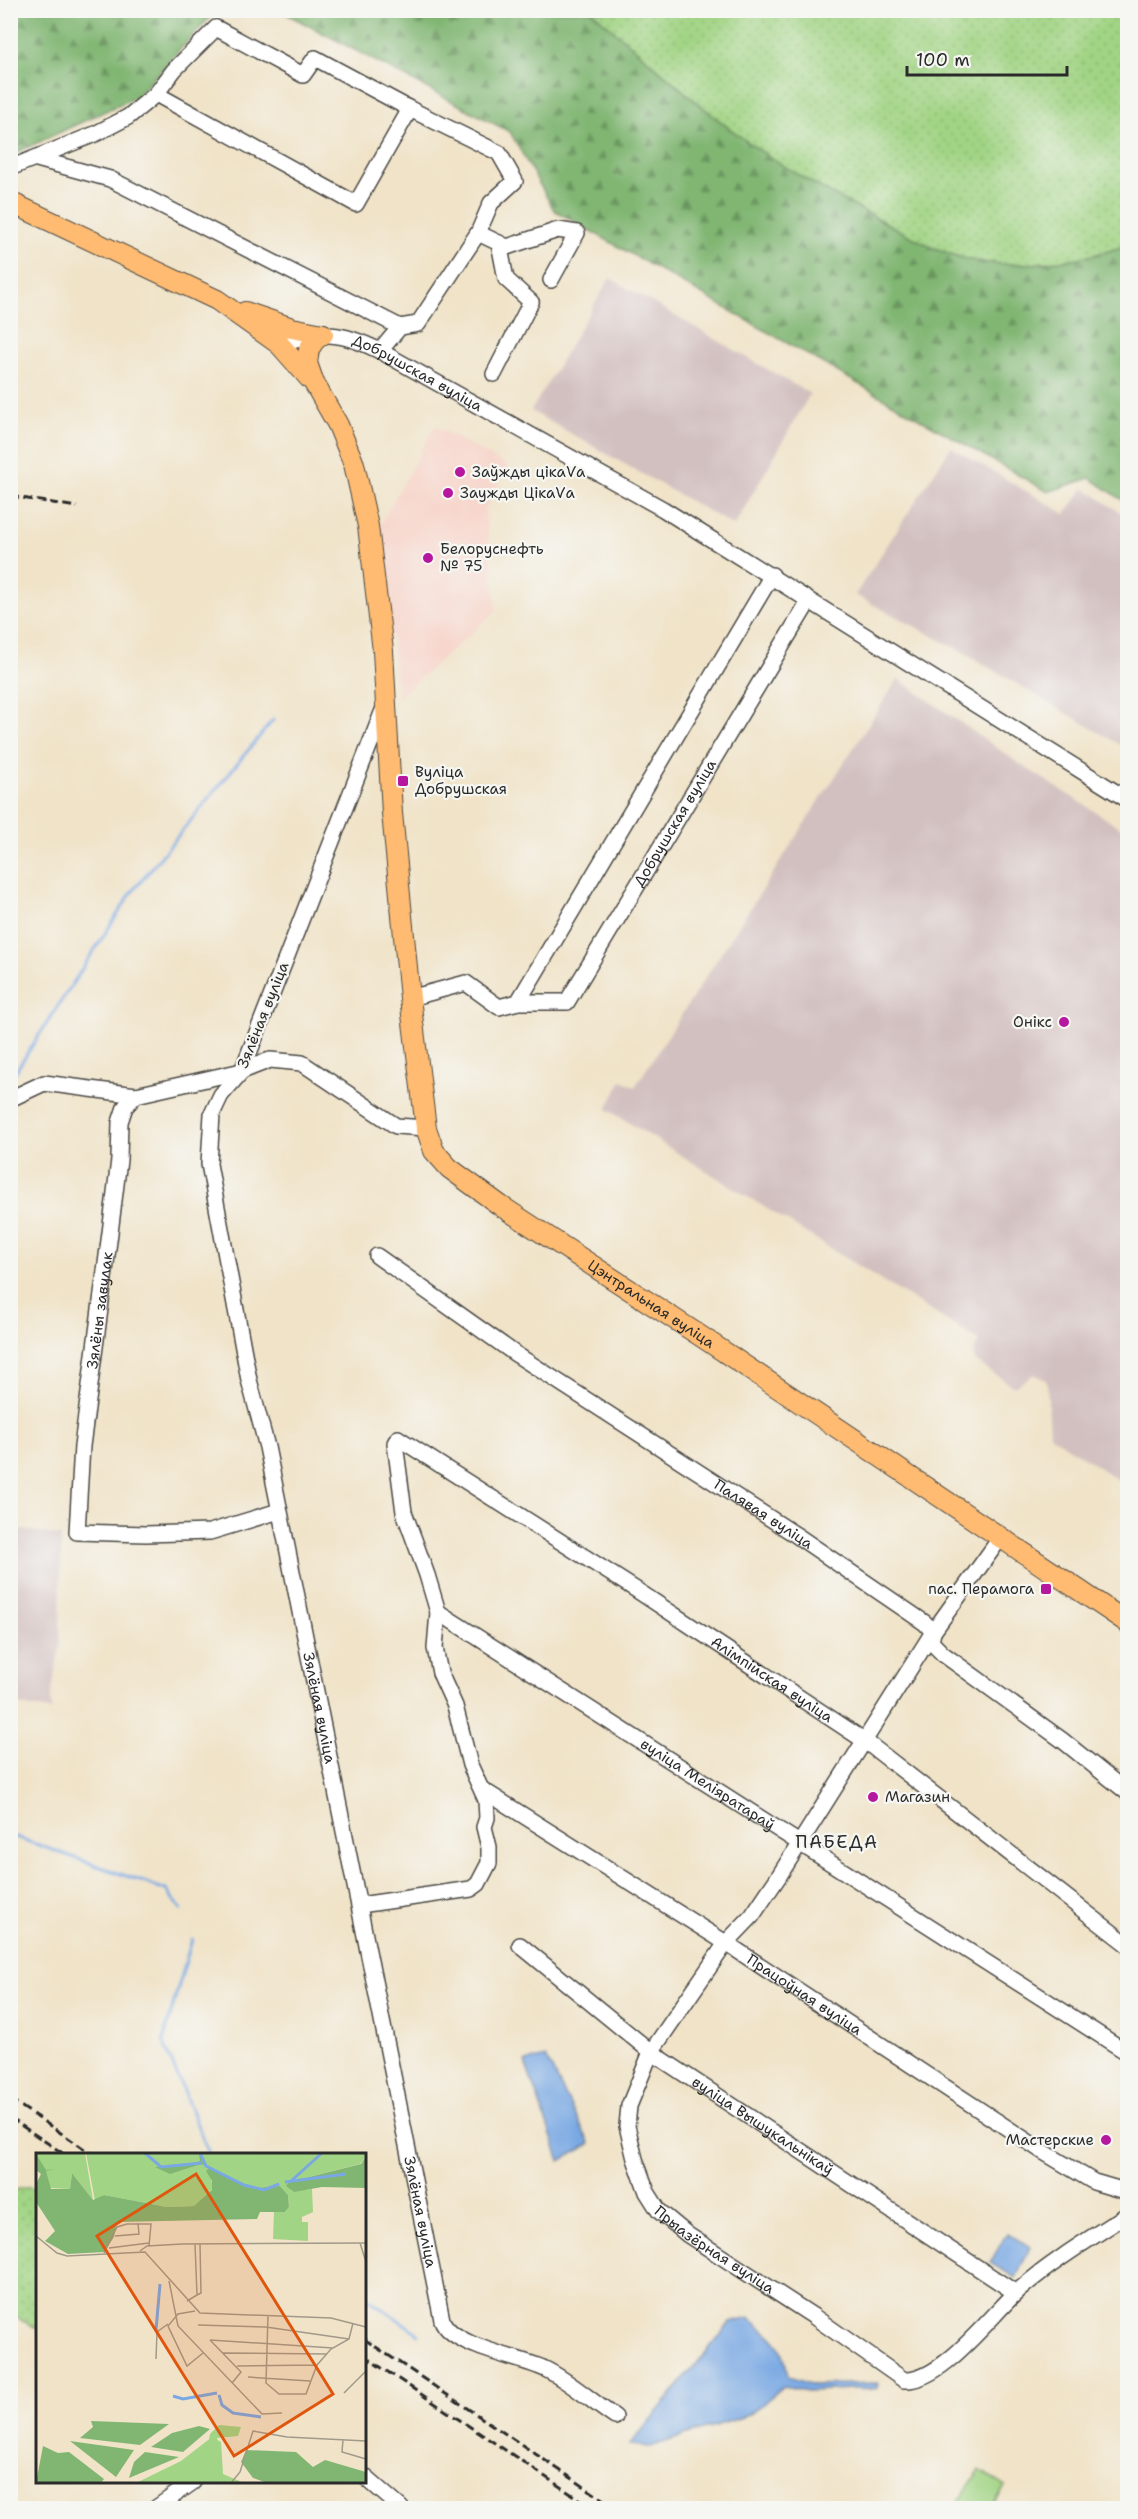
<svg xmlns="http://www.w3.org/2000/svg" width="1138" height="2519" viewBox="0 0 1138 2519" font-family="'Shantell Sans',sans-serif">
  <defs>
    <pattern id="grass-dots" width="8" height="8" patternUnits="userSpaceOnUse" patternTransform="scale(1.5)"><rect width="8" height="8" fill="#a1d484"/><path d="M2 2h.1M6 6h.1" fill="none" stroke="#8bb672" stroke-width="1.8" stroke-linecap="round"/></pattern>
    <pattern id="forest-firs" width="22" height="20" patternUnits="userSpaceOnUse" patternTransform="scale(1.5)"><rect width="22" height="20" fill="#80b672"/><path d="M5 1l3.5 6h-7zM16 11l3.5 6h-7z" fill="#69945e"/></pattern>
  </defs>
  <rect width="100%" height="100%" fill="#f6f6f2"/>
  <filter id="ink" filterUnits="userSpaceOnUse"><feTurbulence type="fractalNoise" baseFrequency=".0167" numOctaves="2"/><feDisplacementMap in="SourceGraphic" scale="12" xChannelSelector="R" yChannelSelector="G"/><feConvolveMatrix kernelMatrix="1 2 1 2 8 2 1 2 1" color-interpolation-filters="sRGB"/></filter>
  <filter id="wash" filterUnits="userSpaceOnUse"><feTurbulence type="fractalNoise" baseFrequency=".008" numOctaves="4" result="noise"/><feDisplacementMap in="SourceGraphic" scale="24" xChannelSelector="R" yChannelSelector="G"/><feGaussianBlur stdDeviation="1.35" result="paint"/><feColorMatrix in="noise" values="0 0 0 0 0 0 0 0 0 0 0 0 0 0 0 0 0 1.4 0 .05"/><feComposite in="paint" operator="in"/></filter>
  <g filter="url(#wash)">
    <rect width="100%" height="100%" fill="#f0e3c8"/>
    <polygon fill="#f7d1c6" points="435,426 508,466 485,510 497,610 398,698 380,525"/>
    <g fill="#d2bfbf">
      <polygon points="610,278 810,394 734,526 531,411"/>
      <polygon points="951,447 1065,514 1084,488 1127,517 1127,749 963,652 855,595"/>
      <polygon points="898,679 1017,762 1127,832 1127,1486 1050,1435 1047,1381 1034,1374 1014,1387 975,1361 973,1352 979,1341 607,1109 622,1080 635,1087"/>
      <polygon points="10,1528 61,1536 60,1646 51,1695 52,1710 11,1704"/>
    </g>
    <g fill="url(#grass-dots)" stroke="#668058" stroke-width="1.5">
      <path d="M591,11H1127V245C1085,261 1021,269 976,261C941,255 911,236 880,220C837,197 795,175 755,147C697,107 645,56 591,11Z"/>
      <polygon points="30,2186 37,2191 37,2328 11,2315 11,2191"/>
    </g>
    <g fill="url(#forest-firs)" stroke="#56704e" stroke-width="1.5">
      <polygon points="10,11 11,10 216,11 136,97 11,155"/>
      <path d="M281,11H591C645,56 697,107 755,147C795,175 837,197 880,220C911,236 941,255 976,261C1021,269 1085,261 1127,245V503L1090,478L1048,492L554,210L510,132Z"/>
    </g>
    <polygon fill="#a1d484" stroke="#668058" stroke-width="1.5" points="980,2470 1005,2487 990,2508 953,2508"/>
    <g fill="#79a8e3" stroke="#526a87" stroke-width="1.5">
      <polygon points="546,2057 590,2144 560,2161 525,2062"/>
      <polygon points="1007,2233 1030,2247 1016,2278 990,2263"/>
      <path d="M749,2318C774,2337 784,2344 788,2377L814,2385L878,2383L877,2388L807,2391L784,2386L749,2415L650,2447L630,2445L730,2323Z"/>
    </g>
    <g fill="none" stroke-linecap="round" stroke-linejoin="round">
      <g stroke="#79a8e3" stroke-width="3">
        <polyline points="10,1080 132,892 273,720"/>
        <polyline points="10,1835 166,1890 181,1909"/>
        <polyline points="192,1939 163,2041 209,2154"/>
        <polyline points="364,2296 419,2334"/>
      </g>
    </g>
  </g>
  <g filter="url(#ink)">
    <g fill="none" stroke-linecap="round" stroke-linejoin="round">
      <defs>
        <g id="minor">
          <polyline points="156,94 356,204 410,109"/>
          <polyline points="37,159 110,179 400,327"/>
          <polyline points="10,168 95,134 128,117 156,94 174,70 216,28 303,75 315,58 410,109 499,153 515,181 491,203 478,233 418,324 400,327 380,351"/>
          <polyline points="478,233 507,247 558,230 577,233 551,280"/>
          <path id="s1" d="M279,344C325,333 336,329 380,351L663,509L1128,800"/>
          <polyline points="494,374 531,302 506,279 499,243"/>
          <path id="s2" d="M384,708L242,1071L221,1095L212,1114L209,1164L249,1380L267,1447L442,2320C452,2347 520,2357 545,2369C570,2381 592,2402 615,2417"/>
          <polyline points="410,998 466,983 499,1007 518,1002 772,575"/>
          <path id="s3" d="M518,1002H567L809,601"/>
          <polyline points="10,1099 44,1083 136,1095"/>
          <path id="s4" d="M377,1256L514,1353L796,1535L925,1623L933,1632L931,1642L943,1654L1062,1740L1128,1793"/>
          <path id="s5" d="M279,1511L210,1532L146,1534L77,1532L82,1446L110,1233L119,1160L120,1122L125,1107L136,1095L242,1071L270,1060L302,1063L396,1126L426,1128"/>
          <path id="s6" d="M1001,1537L933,1632L779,1876L752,1916L726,1943L651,2052L629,2106L627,2126L635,2159L647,2192L659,2211L688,2235L813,2316L904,2380C941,2383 992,2314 1018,2291C1051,2262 1091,2238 1128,2214"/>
          <path id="s7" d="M438,1612L1128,2053"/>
          <path id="s8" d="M483,1790L726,1943L1042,2151L1094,2182L1128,2192"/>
          <path id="s9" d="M360,1905L471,1889L478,1884L489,1863V1847L484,1827L487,1818L486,1800L470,1765L455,1706L440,1673L435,1648L438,1612L427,1575L404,1512L395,1443L398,1438L635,1589L865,1741L1128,1945"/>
          <path id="s10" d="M520,1945L651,2052L1016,2293"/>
          <polyline points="364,2476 401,2508"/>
          <polyline points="156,2508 193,2482"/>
        </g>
        <g id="major">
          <polyline points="10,202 217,300 279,344 310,379"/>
          <polyline points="245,312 292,328 323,334"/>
          <path id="s11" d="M323,334L315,340L309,349L307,363L314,383L338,425L354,464L368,526L383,651L392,813L410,998L426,1128L434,1151L449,1168L501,1206L702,1337L1128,1623"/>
        </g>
      </defs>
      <use href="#minor" stroke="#494743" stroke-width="18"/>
      <use href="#major" stroke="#494743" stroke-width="22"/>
      <use href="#minor" stroke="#fff" stroke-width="15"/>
      <use href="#major" stroke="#febb71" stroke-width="20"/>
      <g stroke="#2b2b2b" stroke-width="3" stroke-dasharray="9 4.5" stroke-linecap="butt">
        <polyline points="10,496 77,507"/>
        <polyline points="10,2099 92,2154"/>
        <polyline points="10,2118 64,2154"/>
        <polyline points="364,2339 616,2508"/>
        <polyline points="364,2356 592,2508"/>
      </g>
    </g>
  </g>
  <g fill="#b5179e" stroke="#f6f6f2" stroke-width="2">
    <circle cx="460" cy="472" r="6"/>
    <circle cx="448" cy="493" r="6"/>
    <circle cx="428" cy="558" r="6"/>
    <rect x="397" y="775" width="12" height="12" rx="3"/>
    <circle cx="1064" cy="1022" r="6"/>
    <rect x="1040" y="1583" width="12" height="12" rx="3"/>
    <circle cx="873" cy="1797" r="6"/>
    <circle cx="1106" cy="2140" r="6"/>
  </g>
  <g text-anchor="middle" stroke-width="4.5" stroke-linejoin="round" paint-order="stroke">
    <g font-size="15" fill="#2b2b2b" stroke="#f6f6f2">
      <text dy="5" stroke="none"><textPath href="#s1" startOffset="148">Добрушская вуліца</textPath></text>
      <text dy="5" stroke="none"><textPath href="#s3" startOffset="258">Добрушская вуліца</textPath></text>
      <text transform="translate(263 1015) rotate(-68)" y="5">Зялёная вуліца</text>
      <text dy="5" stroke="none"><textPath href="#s11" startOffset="1106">Цэнтральная вуліца</textPath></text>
      <text dy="5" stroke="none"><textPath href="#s5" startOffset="428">Зялёны завулак</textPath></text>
      <text dy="5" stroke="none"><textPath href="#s4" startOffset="465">Палявая вуліца</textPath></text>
      <text dy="5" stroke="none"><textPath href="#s9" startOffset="1032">Алімпійская вуліца</textPath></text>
      <text dy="5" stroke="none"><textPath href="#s2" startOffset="1048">Зялёная вуліца</textPath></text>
      <text dy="5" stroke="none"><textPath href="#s7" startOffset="320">вуліца Меліяратараў</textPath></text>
      <text dy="5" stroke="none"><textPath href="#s8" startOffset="381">Працоўная вуліца</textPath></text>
      <text dy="5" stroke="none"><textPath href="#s10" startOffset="303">вуліца Вышукальнікаў</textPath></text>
      <text dy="5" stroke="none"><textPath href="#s2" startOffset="1562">Зялёная вуліца</textPath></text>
      <text dy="5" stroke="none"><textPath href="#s6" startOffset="861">Прыазёрная вуліца</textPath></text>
    </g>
    <g font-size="15" fill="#2b2b2b" stroke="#f6f6f2" text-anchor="start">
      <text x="472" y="477">Заўжды цікаVа</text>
      <text x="460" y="498">Заужды ЦікаVа</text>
      <text x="440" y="554">Белоруснефть<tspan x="440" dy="17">№ 75</tspan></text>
      <text x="415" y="777">Вуліца<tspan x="415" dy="17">Добрушская</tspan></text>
      <text x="1052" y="1027" text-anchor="end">Онікс</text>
      <text x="1034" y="1594" text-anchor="end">пас. Перамога</text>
      <text x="885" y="1802">Магазин</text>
      <text x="1094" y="2145" text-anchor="end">Мастерские</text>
    </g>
    <g font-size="18" letter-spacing="1.5" fill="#2b2b2b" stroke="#f6f6f2">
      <text x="837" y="1848">ПАБЕДА</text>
    </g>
  </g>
  <g transform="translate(36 2153)">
    <rect width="330" height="330" fill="#f0e3c8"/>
    <path d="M49,0L57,47L36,20L34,36L14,35L0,0ZM50,0H330V3L324,11L253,29L256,38L276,36L277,59L266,64V69H272V88L237,86L238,59H249L253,54L252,42L244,33L217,35L172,15L177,34L170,46L158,53L131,54L68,42L59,48ZM183,272L205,274L202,283L181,285L184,297L101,330L144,311L172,291L174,281Z" fill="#a1d484"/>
    <path d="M163,0L171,13L165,11L134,21L119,14L154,12L164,8ZM0,1L10,17L19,16L10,18L15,36H34L36,20L57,47L68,42L131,54L158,53L176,37V28L170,18L173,15L217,35L244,33L252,42L253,54L249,59H224L221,66L81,69L78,84L68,99L32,101L9,88L19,78L0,49V31L5,21L0,17ZM330,3V35L286,34L258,39L250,33L253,29L325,11ZM55,268L133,271L104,292L44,285L57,274ZM163,273L174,276L147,299L115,294L136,280ZM34,288L98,297L80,324ZM7,293L22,300L33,299L68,326L65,330H0ZM210,297L260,299L277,314L289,307L330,319V330H231L217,325L205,309ZM109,299L143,304L93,325L98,309Z" fill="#80b672"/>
    <path d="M219,0L247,3L271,0L257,11L246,12ZM17,17L30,21L34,35H15L12,20ZM176,284L185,289L187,321L208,330H100L145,308Z" fill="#a1d484"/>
    <path fill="none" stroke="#79a8e3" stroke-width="3" d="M109,0L125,14L166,10M164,0L170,13L208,32L228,37L243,31M255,28L286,0M249,29L310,21M120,177L124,131M183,242L186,252L197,260L225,264M137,243L147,246L181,240"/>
    <path fill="none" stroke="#a19989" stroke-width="1.5" d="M0,83L21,100L31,103L109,99L164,160L295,165L330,174M79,83L103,81L102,70M324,90L330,109M73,95L113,90M104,98L111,93L146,91L330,90M68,100L81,74L91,71H115L113,93M133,128L142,173L226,261L246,260M161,142L165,140L164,91M151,148L161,142L159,91M159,158L142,161L132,173L151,213L167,200M232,163L230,230L243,241H270L281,212L295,196L313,186L317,170M162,172L230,174L313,186M174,187L297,195M174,187L205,219L196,230M187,200L291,201M120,206L121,179L132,171M201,213L281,212M212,224L274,228M308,240L330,218M307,287L306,299L330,306M195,330L204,319L217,278L251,284L330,288"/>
    <path fill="#df570e" fill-opacity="0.15" stroke="#df570e" stroke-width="3" d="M160,21L297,241L198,303L61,83Z"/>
    <rect width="330" height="330" fill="none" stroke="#2b2b2b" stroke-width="3"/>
  </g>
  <rect width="1138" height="2519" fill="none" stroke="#f6f6f2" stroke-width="36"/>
  <path d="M907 66v9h160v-9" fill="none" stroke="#2b2b2b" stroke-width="3"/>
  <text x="916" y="66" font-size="18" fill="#2b2b2b" stroke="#f6f6f2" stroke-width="4.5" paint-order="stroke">100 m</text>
</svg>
